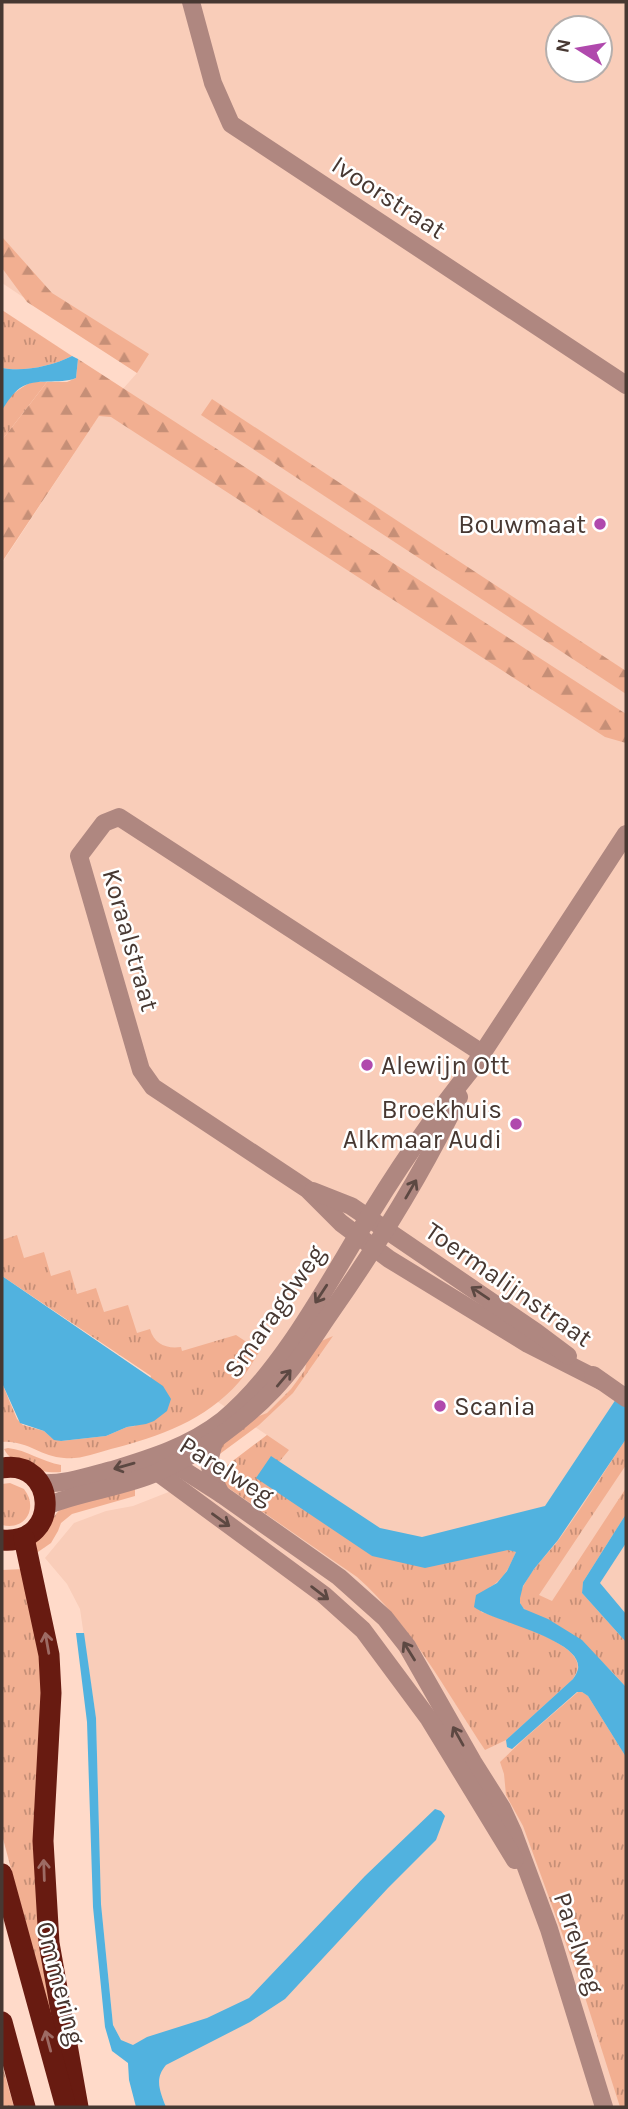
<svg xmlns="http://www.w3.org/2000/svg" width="628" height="2109" viewBox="0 0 628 2109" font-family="Karla,sans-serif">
  <defs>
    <pattern id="grass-tufts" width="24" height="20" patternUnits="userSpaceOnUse" patternTransform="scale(1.75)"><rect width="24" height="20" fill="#f2af91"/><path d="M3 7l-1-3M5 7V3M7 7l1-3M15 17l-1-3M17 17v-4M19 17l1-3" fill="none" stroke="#c68f77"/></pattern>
    <pattern id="forest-firs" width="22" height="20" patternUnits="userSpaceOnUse" patternTransform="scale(1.75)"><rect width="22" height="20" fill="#f2af91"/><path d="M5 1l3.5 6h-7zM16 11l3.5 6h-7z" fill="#c68f77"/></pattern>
  </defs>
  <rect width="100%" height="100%" fill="#ffdac9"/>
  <path fill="#f9cdb9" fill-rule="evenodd" d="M2,2H626V2107H166L158,2086L121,2040L113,2025L101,1904L96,1718L80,1609L67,1584L45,1558L74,1523L106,1511L133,1506L217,1473L267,1435L2,1257V563L99,416L137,373L2,283ZM558,28H600V70H558Z"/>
  <g fill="url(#grass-tufts)">
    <path d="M2,310L72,356C52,366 24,372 2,368Z"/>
    <path d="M32,382H47L2,440C2,431 0,418 2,410C6,397 21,387 32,382Z"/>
    <path d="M17,1235L24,1258L44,1252L51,1276L70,1270L77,1294L96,1288L104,1312L128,1305L137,1333L150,1329C154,1344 166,1349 181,1347L182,1351L236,1335L260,1351C253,1361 247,1373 239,1382C206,1420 159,1437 111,1449C96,1453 79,1460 64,1458C41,1457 27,1440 2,1442V1383L17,1419L23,1425L44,1431L51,1437L61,1441L106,1436L127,1427L135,1426L151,1376L2,1276V1240Z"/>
    <polygon points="333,1336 293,1393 259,1425 213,1459 223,1440 251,1419 267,1413 291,1389 305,1370 308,1355 319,1342"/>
    <path d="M267,1435L289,1450L279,1462L272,1457L372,1556L508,1550L516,1552C510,1566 504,1579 490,1587L481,1612C503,1619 564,1639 575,1658C580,1666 577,1672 573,1679L506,1740L485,1750C445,1690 412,1626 357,1577L227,1487L217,1473Z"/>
    <path d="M626,1439V1465L539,1595L552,1601L626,1488V1514L583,1582L582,1593L626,1642V1687C604,1662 581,1641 554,1623C545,1617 526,1614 521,1605C518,1599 521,1590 524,1585C533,1567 548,1554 560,1538C583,1506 604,1472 626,1439Z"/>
    <path d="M8,1448C27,1450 42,1462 61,1465V1472C44,1474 12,1466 4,1449Z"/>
    <path d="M10,1483L24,1489C39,1508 25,1531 2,1525V1484Z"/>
    <polygon points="135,1489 135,1496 72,1514 61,1523 58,1531 51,1543 35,1554 35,1542 63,1505"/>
    <polygon points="24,1569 41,1642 51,2018 2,1835 2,1570"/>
    <polygon points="578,1692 582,1692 588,1696 626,1757 626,2107 620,2107 583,1991 523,1826 506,1795 504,1774 500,1762 524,1739"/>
    <polygon points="2,2065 14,2107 2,2107"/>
  </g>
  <g fill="url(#forest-firs)">
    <polygon points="3,238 52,293 149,354 137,373 27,302 2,268 2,239"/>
    <polygon points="78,359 626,714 626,743 605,737 111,417 99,416 2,562 2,440 47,382 67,382 76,378"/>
    <polygon points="212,399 626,671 626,694 201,415"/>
  </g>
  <g fill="#51b2df">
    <path d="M72,356L78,359L76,378C59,385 36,377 20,388C13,393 7,402 2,410V368C24,372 52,366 72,356Z"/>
    <polygon points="2,1276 163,1386 171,1399 167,1411 154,1421 146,1424 127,1427 106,1436 61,1441 54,1440 44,1431 20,1423 2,1383"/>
    <path d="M626,1384V1439L558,1540L534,1569L523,1586L520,1598V1603L524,1609L548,1619L582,1640L626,1687V1757L588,1696L582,1692H577L512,1749L507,1747L506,1740L573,1679C575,1676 577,1673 578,1669C583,1639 491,1621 474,1607L476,1595L497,1583L507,1571L516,1552L508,1550L425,1568L372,1556L256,1478L271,1456L380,1528L422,1537L545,1506Z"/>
    <polygon points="626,1514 626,1543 600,1583 626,1614 626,1642 582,1593 583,1582"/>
    <path d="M76,1633H84L96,1718L101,1904L113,2025L121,2040L133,2045L147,2037L207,2018L249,1998L365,1876L435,1809L441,1811L445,1816L436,1840L388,1888L285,1999L250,2022L166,2065C154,2079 160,2091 166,2107H136L129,2080L128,2063L112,2051L105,2027L93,1907L87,1722Z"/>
  </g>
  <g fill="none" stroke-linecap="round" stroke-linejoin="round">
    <g stroke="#af8780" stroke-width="18">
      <polyline points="191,2 213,83 231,124 626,385"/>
      <polyline points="482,1053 119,817 104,823 79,856 141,1070 153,1087 307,1189 341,1223 389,1259 528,1344 601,1381"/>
      <polyline points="313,1191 351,1206 536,1332 568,1356"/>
      <polyline points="593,1375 626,1398"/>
      <path d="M215,1440C206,1464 209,1472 221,1494"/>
      <polyline points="157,1472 158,1456 174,1464 221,1494 339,1577 385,1618 407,1646 473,1762 502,1808 513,1832 549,1929 604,2107"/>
      <polyline points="157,1472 324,1595 363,1630 429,1719 515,1860"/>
      <path d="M39,1483C63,1485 89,1476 112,1470C151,1458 190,1446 223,1420C277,1376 321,1296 357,1236C392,1177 431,1119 474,1066L626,834"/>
      <path d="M46,1506C82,1491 122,1488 158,1472C200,1453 242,1423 274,1389C296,1366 313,1338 331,1312C379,1243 423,1173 459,1097"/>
    </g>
    <g stroke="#681b11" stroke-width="21">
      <path d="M2,1468C56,1458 63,1545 2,1540"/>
      <polyline points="24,1538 49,1655 51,1693 43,1841 49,1943 78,2107"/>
      <polyline points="2,1874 66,2107"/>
      <polyline points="2,2022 25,2107"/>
    </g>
  </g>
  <defs><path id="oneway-shaft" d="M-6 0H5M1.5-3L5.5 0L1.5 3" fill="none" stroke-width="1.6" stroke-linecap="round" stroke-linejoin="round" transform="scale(1.75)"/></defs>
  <g stroke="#5c4842">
    <use href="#oneway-shaft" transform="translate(411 1189) rotate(-60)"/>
    <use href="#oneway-shaft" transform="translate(480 1293) rotate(-146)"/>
    <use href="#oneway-shaft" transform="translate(321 1294) rotate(123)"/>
    <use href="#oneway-shaft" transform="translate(284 1378) rotate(-50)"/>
    <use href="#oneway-shaft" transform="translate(124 1466) rotate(164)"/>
    <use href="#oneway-shaft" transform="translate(221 1520) rotate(36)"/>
    <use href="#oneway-shaft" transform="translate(320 1593) rotate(37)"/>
    <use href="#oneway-shaft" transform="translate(409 1651) rotate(-122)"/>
    <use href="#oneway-shaft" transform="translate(458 1736) rotate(-119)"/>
  </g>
  <g stroke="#9d6b64">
    <use href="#oneway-shaft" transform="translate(47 1643) rotate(-100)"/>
    <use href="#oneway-shaft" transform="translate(44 1870) rotate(-92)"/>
    <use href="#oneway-shaft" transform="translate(48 2041) rotate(-105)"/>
  </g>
  <g fill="#b049ad" stroke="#fff" stroke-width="2.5">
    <circle cx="600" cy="524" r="7"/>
    <circle cx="367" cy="1065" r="7"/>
    <circle cx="516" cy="1124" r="7"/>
    <circle cx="440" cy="1406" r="7"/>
  </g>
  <g text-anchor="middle" stroke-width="5" stroke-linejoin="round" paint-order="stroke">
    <g font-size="26" fill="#473832" stroke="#fff">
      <text transform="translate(389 197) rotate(33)" y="9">Ivoorstraat</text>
      <text transform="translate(131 940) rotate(74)" y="9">Koraalstraat</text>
      <text transform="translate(509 1284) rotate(35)" y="9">Toermalijnstraat</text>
      <text transform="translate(274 1311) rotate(-55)" y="9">Smaragdweg</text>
      <text transform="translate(227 1470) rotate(32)" y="9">Parelweg</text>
      <text transform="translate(579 1943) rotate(71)" y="9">Parelweg</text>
      <text transform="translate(61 1983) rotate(75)" y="9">Ommering</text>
    </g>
    <g font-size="26" fill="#473832" stroke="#fff" text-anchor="end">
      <text x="586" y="533">Bouwmaat</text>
      <text x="381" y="1074" text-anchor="start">Alewijn Ott</text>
      <text x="502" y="1118">Broekhuis<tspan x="502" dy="30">Alkmaar Audi</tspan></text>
      <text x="454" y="1415" text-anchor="start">Scania</text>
    </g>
  </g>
  <rect width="628" height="2109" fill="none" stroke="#473832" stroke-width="7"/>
  <g transform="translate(579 49) rotate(281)"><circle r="33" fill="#ffffff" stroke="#b5afad" stroke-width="2"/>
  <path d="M0-5L12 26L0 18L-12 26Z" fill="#b049ad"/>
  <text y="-10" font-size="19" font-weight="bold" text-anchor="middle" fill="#473832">N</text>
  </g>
</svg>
